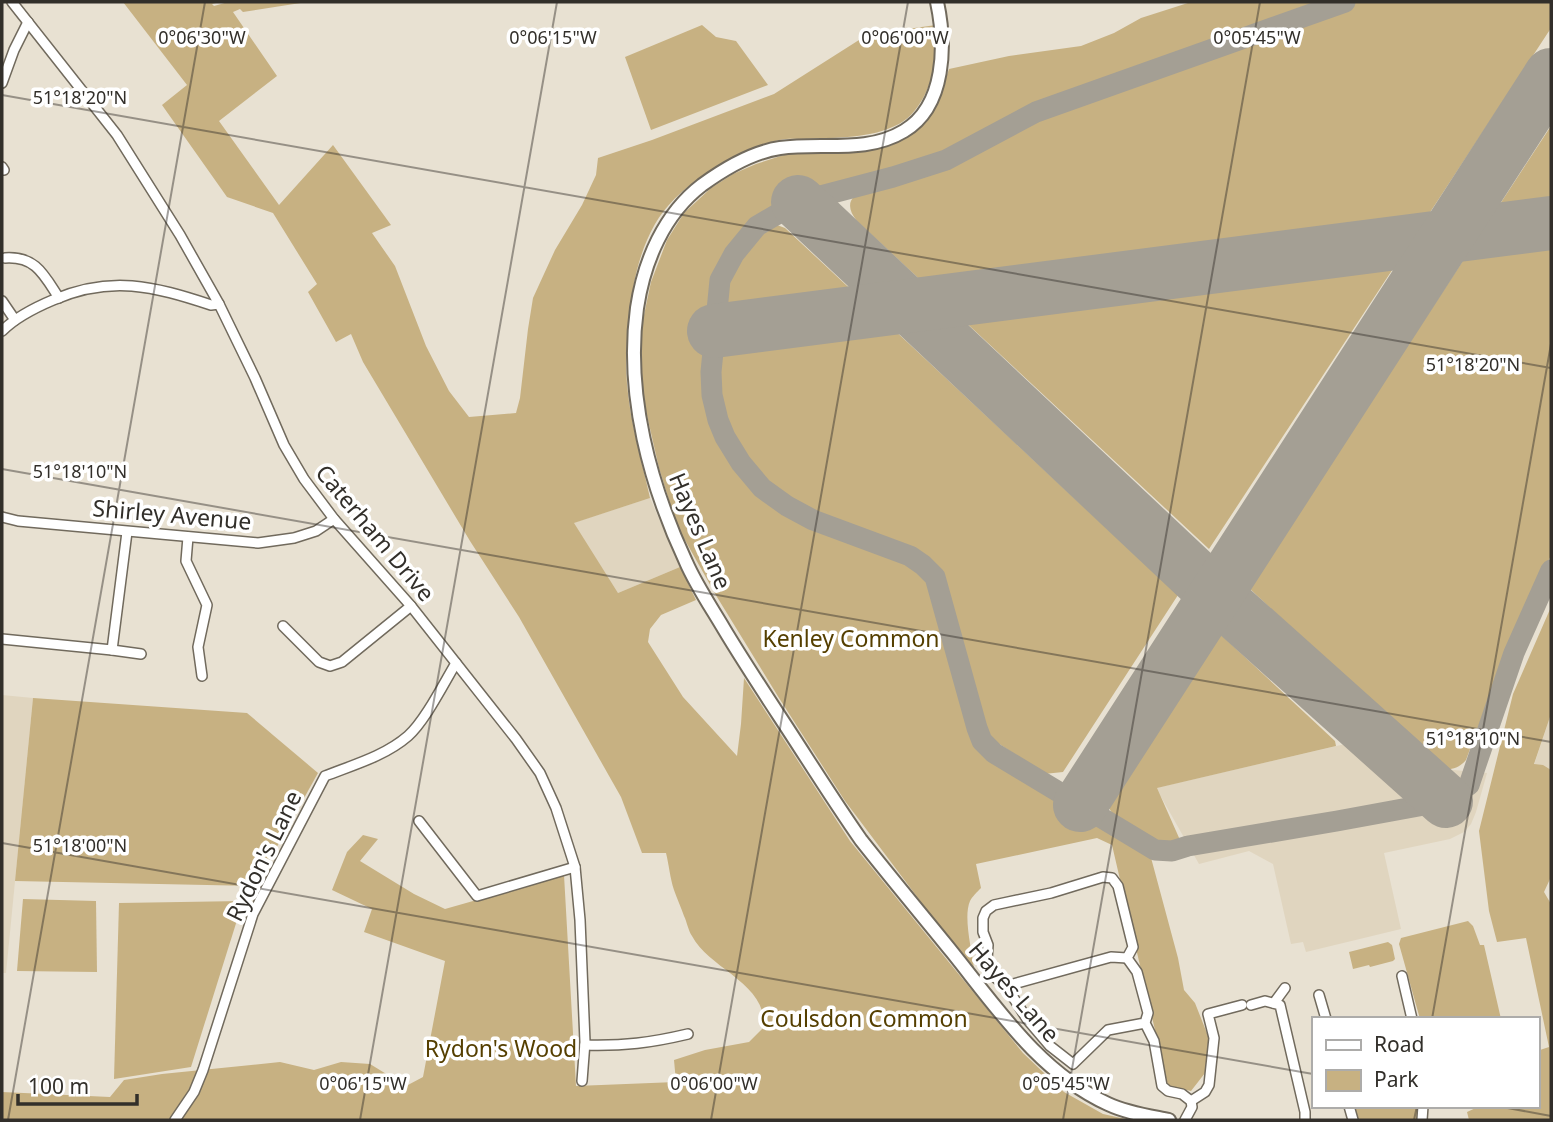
<svg xmlns="http://www.w3.org/2000/svg" width="1553" height="1122" viewBox="0 0 1553 1122" font-family="'Noto Sans',sans-serif">
  <rect width="100%" height="100%" fill="#e8e1d2"/>
  <g fill="#e0d5bf">
    <polygon points="650,498 680,567 618,593 573,523"/>
    <polygon points="2,695 33,698 6,973 2,973"/>
    <polygon points="1551,714 1551,771 1534,765"/>
    <polygon points="1401,731 1442,769 1487,773 1476,812 1471,824 1464,832 1450,839 1384,853 1401,929 1306,952 1303,942 1291,944 1273,864 1249,851 1199,864 1156,788"/>
  </g>
  <g fill="#c7b182">
    <path d="M123,2H220L212,4L214,6L228,2H307L243,12L240,9L233,12L277,76L219,121L279,205L333,145L391,225L372,233L395,266L426,346L449,391L469,417L516,413L520,398L528,329L533,298L555,250L582,205L596,175L598,158L652,140L774,94L859,40L900,30L936,25C936,34 938,43 937,52C934,77 923,111 899,124C871,139 836,137 806,139C797,139 788,138 779,140C735,151 678,184 655,224C638,254 632,287 629,321C627,341 625,363 627,384C630,422 642,461 650,498L574,523L618,593L680,567L696,600L661,615L650,629L648,642L683,697L737,756L741,724L744,678L850,841L1023,1053L1064,1092L1103,1114L1130,1120H2V1092L110,1097L124,1080L162,1074L280,1062L314,1070L341,1062L370,1064L406,1086L423,1077L445,961L364,932L372,909L332,890L347,852L363,835L378,839L360,861L414,894L445,909L564,875L576,1086L676,1082L674,1060L705,1050L749,1042L764,1027C767,983 709,969 692,936C688,930 687,922 684,916C681,907 677,899 674,890C670,878 669,865 666,853H642L621,797L519,617L470,541L363,362L351,334L336,342L308,292L317,284L273,213L227,197L162,105L187,85Z"/>
    <path d="M1191,2H1324L1035,106L945,154L808,191L780,204L755,221L731,250L715,279L706,373L707,395L713,421L722,441L737,465L759,491L785,512L812,526L906,560L920,570L932,582L973,729L978,743L991,757L1150,854L1178,958L1184,990L1195,1003L1210,1041L1205,1073L1191,1091L1168,1086L1112,845L1097,838L976,864L981,888C977,892 972,897 970,901C963,917 972,951 974,968L927,910L845,801L779,698L717,597L677,526L659,468L646,411L640,367L641,329L651,282L667,240L684,213L711,188L733,174L756,164L787,154L863,152L890,146L910,136L925,122L937,104L949,69L1009,56L1081,46L1114,33L1141,18Z"/>
    <path d="M1357,2H1551V28L1209,549L857,221C845,206 849,196 866,189L930,173L949,167L1044,117L1279,33Z"/>
    <polygon points="702,25 716,37 736,41 768,85 651,130 625,57"/>
    <path d="M1551,126V555L1494,684L1466,760C1459,768 1453,770 1442,769L1249,588Z"/>
    <polygon points="777,225 785,228 1178,595 1063,772 1044,774 989,737 944,575 927,558 912,548 819,515 797,505 770,486 750,464 731,435 721,406 719,384 719,358 726,284 746,248 767,227"/>
    <polygon points="1551,607 1551,714 1534,764 1543,765 1551,770 1551,867 1550,868 1550,879 1544,892 1551,904 1551,1120 1469,1120 1467,1112 1480,1106 1537,1106 1537,1051 1549,1047 1526,938 1497,942 1489,911 1479,831 1513,694"/>
    <polygon points="1219,633 1335,741 1336,746 1157,788 1180,840 1159,845 1117,821 1109,808 1111,798"/>
    <polygon points="33,698 247,713 318,773 255,886 15,881"/>
    <polygon points="23,899 96,901 97,972 17,971"/>
    <polygon points="243,901 191,1067 114,1079 119,903"/>
    <polygon points="1468,921 1473,926 1480,945 1484,945 1501,1019 1420,1019 1399,944 1401,938"/>
    <polygon points="1388,942 1392,945 1395,959 1393,961 1370,967 1369,965 1353,969 1349,952"/>
    <polygon points="1349,1106 1423,1106 1422,1120 1353,1120"/>
  </g>
  <g fill="none" stroke-linecap="round" stroke-linejoin="round">
    <polyline stroke="#a49f94" stroke-width="21" points="1345,2 1036,112 946,160 893,177 798,202 757,226 734,254 720,280 711,372 712,395 718,420 725,437 741,463 762,488 787,506 813,520 910,556 923,565 935,577 977,728 982,741 994,753 1155,850 1172,851 1188,846 1337,821 1446,801 1469,785 1514,653 1551,570"/>
    <g stroke="#a49f94" stroke-width="54">
      <polyline points="798,202 1216,595 1446,801"/>
      <polyline points="714,331 1551,223"/>
      <polyline points="1080,805 1551,75"/>
    </g>
    <defs>
      <g id="street">
        <polyline points="12,2 117,135 180,235 219,304 255,378 284,445 304,479 334,519 411,606 516,739 540,773 556,808 575,867 580,920 585,1042 582,1081"/>
        <polyline points="2,83 14,50 28,22"/>
        <polyline points="2,167 4,170"/>
        <path d="M5,258C36,256 44,275 59,298"/>
        <polyline points="2,301 15,320"/>
        <path d="M2,331C16,317 34,308 53,300C111,275 153,286 211,305L219,304"/>
        <polyline points="2,517 18,521 258,543 294,538 316,531 334,519"/>
        <polyline points="188,537 186,561 207,605 198,647 202,676"/>
        <polyline points="283,626 319,662 330,666 342,662 411,606"/>
        <polyline points="2,639 112,650 141,654"/>
        <polyline points="112,650 127,532"/>
        <polyline points="419,821 477,896 575,867"/>
        <polyline points="1402,976 1412,1019"/>
        <polyline points="1006,986 1111,957 1127,958"/>
        <polyline points="1319,995 1326,1019"/>
        <polyline points="1274,1003 1285,988"/>
        <polyline points="1251,1005 1265,1001 1280,1005 1305,1112 1305,1120"/>
        <polyline points="1145,1023 1108,1030 1073,1064 1050,1046 1027,1019 1006,986 992,975 987,960 988,945 983,932 983,918 986,911 994,905 1051,893 1103,877 1112,878 1118,886 1133,947 1127,958 1137,972 1148,1013 1145,1023 1154,1041 1162,1086 1168,1091 1182,1094 1191,1101 1192,1107 1185,1120"/>
        <path d="M585,1045C624,1046 650,1043 688,1034"/>
        <polyline points="1191,1101 1205,1092 1209,1085 1214,1038 1208,1014 1242,1005"/>
        <polyline points="1349,1106 1353,1120"/>
        <path d="M175,1120L194,1092L203,1070L253,914L325,776C353,765 385,756 408,736C425,721 444,683 456,663"/>
        <polyline points="1422,1120 1423,1106"/>
      </g>
      <path id="secondary" d="M937,2C946,44 946,106 904,131C866,154 822,142 780,148C753,152 724,169 702,185C664,214 644,261 637,308C625,394 650,485 686,562C696,585 711,607 724,629C742,659 761,688 780,717C807,758 833,800 861,840C891,878 922,915 952,952C997,1008 1040,1073 1108,1104C1127,1113 1149,1116 1169,1120"/>
    </defs>
    <use href="#street" stroke="#716a5d" stroke-width="12"/>
    <use href="#secondary" stroke="#716a5d" stroke-width="16"/>
    <use href="#street" stroke="#fff" stroke-width="9"/>
    <use href="#secondary" stroke="#fff" stroke-width="12"/>
  </g>
  <path fill="none" stroke="#322f2a" stroke-width="2" stroke-opacity="0.45" d="M2,95L1551,368M2,469L1551,742M2,843L1313,1074M1432,1019L1551,344M1497,1106L1551,1116M8,1120L205,2M360,1120L557,2M711,1120L908,2M1063,1120L1260,2M1414,1120L1417,1106"/>
  <g text-anchor="middle" stroke-width="7" stroke-linejoin="round" paint-order="stroke">
    <g font-size="23" fill="#322f2a" stroke="#fff">
      <text transform="translate(172 515) rotate(5)" y="8">Shirley Avenue</text>
      <text transform="translate(700 531) rotate(67)" y="8">Hayes Lane</text>
      <text transform="translate(375 533) rotate(50)" y="8">Caterham Drive</text>
      <text transform="translate(264 856) rotate(-64)" y="8">Rydon's Lane</text>
      <text transform="translate(1014 992) rotate(49)" y="8">Hayes Lane</text>
    </g>
    <g font-size="23" fill="#553f00" stroke="#fff">
      <text x="851" y="647">Kenley Common</text>
      <text x="864" y="1027">Coulsdon Common</text>
      <text x="501" y="1057">Rydon's Wood</text>
    </g>
  </g>
  <g font-size="18" text-anchor="middle" fill="#322f2a" stroke="#fff" stroke-width="7" stroke-linejoin="round" paint-order="stroke">
    <text x="202" y="44">0°06'30"W</text>
    <text x="553" y="44">0°06'15"W</text>
    <text x="905" y="44">0°06'00"W</text>
    <text x="1257" y="44">0°05'45"W</text>
    <text x="80" y="104">51°18'20"N</text>
    <text x="1473" y="371">51°18'20"N</text>
    <text x="80" y="478">51°18'10"N</text>
    <text x="1473" y="745">51°18'10"N</text>
    <text x="80" y="852">51°18'00"N</text>
    <text x="363" y="1090">0°06'15"W</text>
    <text x="714" y="1090">0°06'00"W</text>
    <text x="1066" y="1090">0°05'45"W</text>
  </g>
  <rect width="1553" height="1122" fill="none" stroke="#322f2a" stroke-width="7"/>
  <rect x="1312" y="1017" width="228" height="91" fill="#ffffff" stroke="#adacaa" stroke-width="2"/>
  <rect x="1326" y="1040" width="35" height="10" fill="#ffffff" stroke="#adacaa" stroke-width="2"/>
  <text x="1374" y="1052" font-size="21" fill="#322f2a">Road</text>
  <rect x="1326" y="1070" width="35" height="21" fill="#c7b182" stroke="#adacaa" stroke-width="2"/>
  <text x="1374" y="1087" font-size="21" fill="#322f2a">Park</text>
  <path d="M18 1094v10h119v-10" fill="none" stroke="#322f2a" stroke-width="3.5"/>
  <text x="28" y="1094" font-size="21" fill="#322f2a" stroke="#ffffff" stroke-width="5" paint-order="stroke">100 m</text>
</svg>
